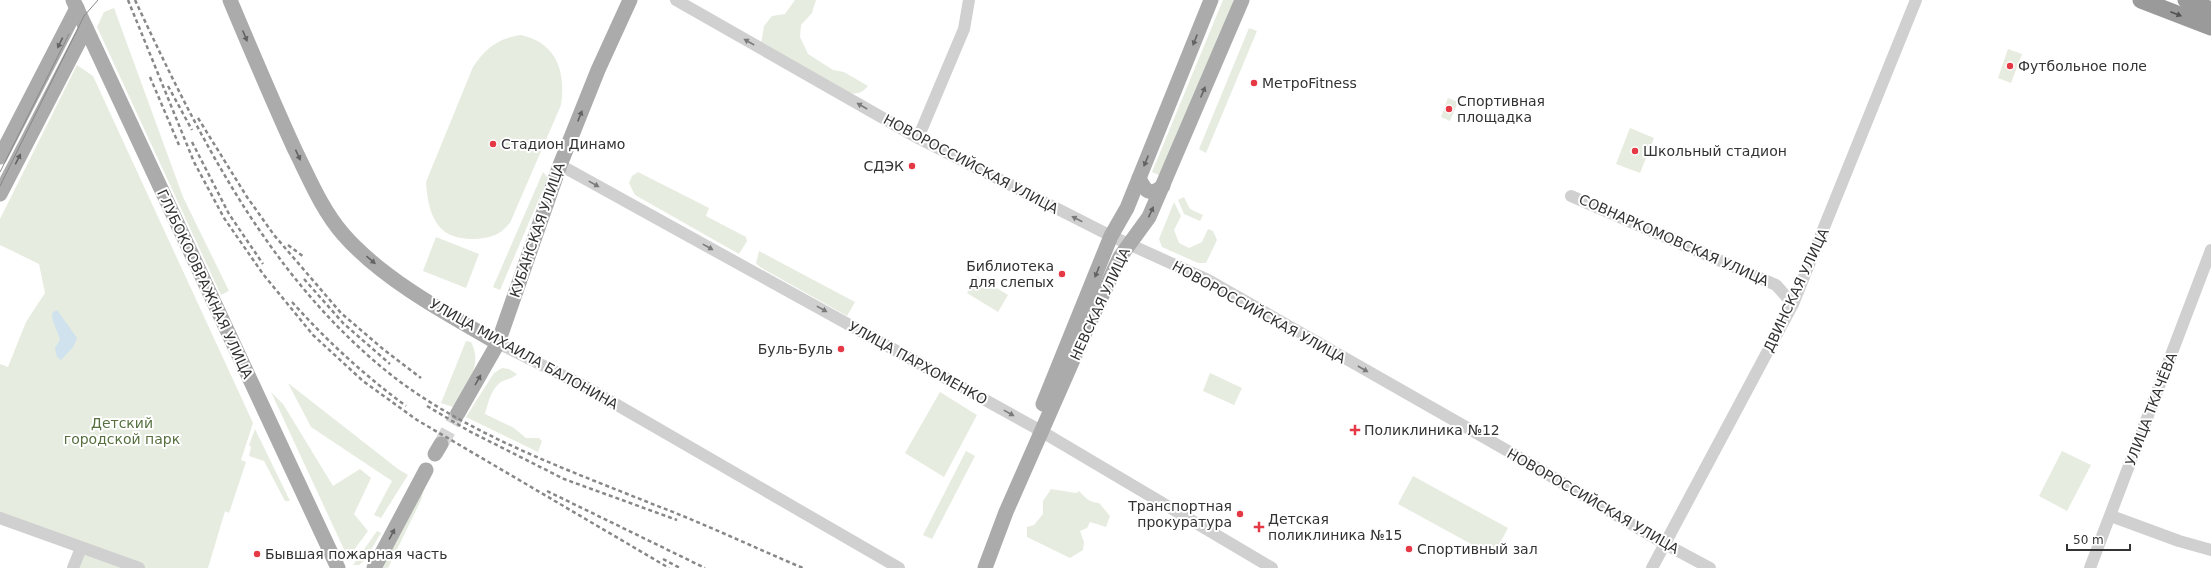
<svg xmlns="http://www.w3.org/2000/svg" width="2211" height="568" viewBox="0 0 2211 568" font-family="'DejaVu Sans',sans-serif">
  <rect width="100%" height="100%" fill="#fff"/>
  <g fill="#e6ecdf">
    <path d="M795,0H816L812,13L801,25L800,37L808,54L833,70L844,72L868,86C861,94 856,94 847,93L761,44L764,26L772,16L785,14Z"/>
    <polygon points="1223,0 1234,0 1161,176 1152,172"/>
    <polygon points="114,8 183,197 229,291 221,295 97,27 104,12"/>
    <polygon points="1249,28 1257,31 1206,153 1199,149"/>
    <path d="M521,35C557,43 566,72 561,105L510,223C506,227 501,233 495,235C481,241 457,241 444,231C430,220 427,198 426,182L473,67C485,49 498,38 521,35Z"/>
    <polygon points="2008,49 2022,54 2011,83 1998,78"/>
    <polygon points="77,65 93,76 253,423 241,460 246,462 229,513 225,511 208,568 73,568 81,548 0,518 0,364 8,367 26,322 45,293 39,264 0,245 0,219"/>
    <polygon points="1448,98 1458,102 1450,121 1441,117"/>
    <polygon points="1630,128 1654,138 1640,173 1616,164"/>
    <polygon points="543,172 548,178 500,290 493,287"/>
    <polygon points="638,172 709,208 706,216 746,237 747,241 739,254 635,195 629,183 632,176"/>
    <polygon points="1184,197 1190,209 1203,215 1200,221 1184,214 1178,200"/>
    <polygon points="1174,202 1181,216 1174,230 1179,243 1189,248 1202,242 1208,229 1213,231 1217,240 1206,263 1198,263 1162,247 1159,239"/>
    <polygon points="436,237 479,254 466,288 423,271"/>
    <polygon points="759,251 855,302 847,316 760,267 756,263"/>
    <polygon points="977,276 1008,295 998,312 967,293"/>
    <path d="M466,341L471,342C484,366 465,387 453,407L441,403Z"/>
    <path d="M502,368L509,369L517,374C512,379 509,378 503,381C492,386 488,403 485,414L514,428L526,438H539L542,441L538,452L466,417L494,373Z"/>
    <polygon points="1210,373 1242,388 1234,405 1203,391"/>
    <polygon points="288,383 398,469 408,475 381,518 374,515 392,481 311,427"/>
    <polygon points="271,392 283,404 333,486 360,469 371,478 354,514 368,531 348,558"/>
    <polygon points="940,392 977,415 944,477 905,453"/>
    <polygon points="255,429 290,501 285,501 264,461 249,456 251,447 249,445"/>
    <polygon points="966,451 975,456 932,539 923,535"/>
    <polygon points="2062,451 2091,465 2067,511 2039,496"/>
    <polygon points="1413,476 1508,528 1493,556 1398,504"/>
    <polygon points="426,482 421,500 388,568 379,568"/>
    <path d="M1051,489L1076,493L1079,491C1086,498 1088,502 1099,503L1110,516L1106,527L1090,522L1087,528L1080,531L1084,542L1083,550L1070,558L1027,537V527L1034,525L1043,514V501Z"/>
    <polygon points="377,531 381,533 365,560 359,565 353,565"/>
  </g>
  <path fill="#cfe2ee" d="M57,310L77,338L73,347L61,360L57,357L55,348L60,340C58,330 52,324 52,313Z"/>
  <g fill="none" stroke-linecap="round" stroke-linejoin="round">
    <polyline stroke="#d6d6d6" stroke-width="15" stroke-dasharray="15 8" stroke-linecap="butt" points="441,444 458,413"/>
    <g stroke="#d0d0d0" stroke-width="12">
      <polyline points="676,0 918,138 1111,236 1208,280 1522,459 1665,544 1710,568"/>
      <polyline points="918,138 964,29 969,0"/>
      <polyline points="560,165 1034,427 1272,568"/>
      <polyline points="1571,196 1776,285 1793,304"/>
      <polyline points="498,343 586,387 899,568"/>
      <polyline points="2111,516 2179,541 2211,550"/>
      <polyline points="0,518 139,568"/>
      <polyline points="73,568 81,548"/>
      <polyline points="1652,568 1793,304 1916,0"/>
      <polyline points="2090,568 2211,250"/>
    </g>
    <g stroke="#ababab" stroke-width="15">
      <polyline points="73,0 338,568"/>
      <path d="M230,0C251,50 272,100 295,150C309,178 322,210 343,234C382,279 447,314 498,343"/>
      <polyline points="0,157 77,8"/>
      <path d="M1139,178C1145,191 1150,197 1163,186"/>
      <polyline points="0,194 86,28"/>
      <polyline points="1043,404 1111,236 1127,208 1211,0"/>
      <polyline points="458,413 498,343 560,165 598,70 630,0"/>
      <polyline points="435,454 441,444"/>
      <polyline points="374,568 426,470"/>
      <polyline points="985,568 1006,512 1087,328 1120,257 1149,217 1242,0"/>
    </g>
    <g stroke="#9a9a9a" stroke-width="17">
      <polyline points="2141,0 2211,27"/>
      <polyline points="2186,0 2211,10"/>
    </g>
    <g stroke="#888" stroke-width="1">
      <polyline points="0,172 69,34"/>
      <polyline points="0,186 84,16 98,0"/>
    </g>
    <g stroke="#888" stroke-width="2.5" stroke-dasharray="4 3" stroke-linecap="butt">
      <polyline points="128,0 194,162 224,218 263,274 313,335 363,381 417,420 669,568"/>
      <path d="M135,0C201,141 272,284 399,381C475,437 568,470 655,505C705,524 753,547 803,568"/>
      <polyline points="150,77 179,145"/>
      <polyline points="168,86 192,130"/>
      <polyline points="198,118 247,197 274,235 341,313 383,349 421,378"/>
      <polyline points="192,142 229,214 263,264"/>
      <polyline points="288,245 304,257"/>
      <polyline points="304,279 343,323 390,364"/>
      <path d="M292,302C327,341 364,375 406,406"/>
      <polyline points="427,406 469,431 564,479 677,520"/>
      <polyline points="547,491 705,568"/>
      <polyline points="663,559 680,568"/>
    </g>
  </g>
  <defs><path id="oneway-solid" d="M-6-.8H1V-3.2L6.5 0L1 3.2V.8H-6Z"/></defs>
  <use fill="#525252" href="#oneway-solid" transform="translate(2176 14) rotate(21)"/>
  <g fill="#636363">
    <use href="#oneway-solid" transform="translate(245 36) rotate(67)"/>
    <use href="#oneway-solid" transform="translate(1195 40) rotate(112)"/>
    <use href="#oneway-solid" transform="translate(60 43) rotate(116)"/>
    <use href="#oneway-solid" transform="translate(1203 92) rotate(-67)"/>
    <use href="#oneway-solid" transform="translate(580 116) rotate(-68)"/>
    <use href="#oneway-solid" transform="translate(298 155) rotate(65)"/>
    <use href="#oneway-solid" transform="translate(18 159) rotate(-63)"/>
    <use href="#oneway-solid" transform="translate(1146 161) rotate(112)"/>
    <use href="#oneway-solid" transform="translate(1151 212) rotate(-65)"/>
    <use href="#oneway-solid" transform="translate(371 260) rotate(40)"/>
    <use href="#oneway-solid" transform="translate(1097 272) rotate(112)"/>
    <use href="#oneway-solid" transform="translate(478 380) rotate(-60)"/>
    <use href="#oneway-solid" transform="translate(392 534) rotate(-62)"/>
  </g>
  <g fill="#7a7a7a">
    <use href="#oneway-solid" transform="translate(749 42) rotate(-150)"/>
    <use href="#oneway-solid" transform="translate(862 106) rotate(-150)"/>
    <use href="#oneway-solid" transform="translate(594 184) rotate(29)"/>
    <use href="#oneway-solid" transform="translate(1077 219) rotate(-153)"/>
    <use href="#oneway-solid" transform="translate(708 247) rotate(29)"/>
    <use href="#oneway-solid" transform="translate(822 309) rotate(29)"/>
    <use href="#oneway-solid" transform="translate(1363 369) rotate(30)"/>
    <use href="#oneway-solid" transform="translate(1009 413) rotate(29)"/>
  </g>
  <g fill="#e63946" stroke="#fff" stroke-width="1.5">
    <circle cx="2010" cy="66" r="4"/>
    <circle cx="1254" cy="83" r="4"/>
    <circle cx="1449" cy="109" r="4"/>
    <circle cx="493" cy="144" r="4"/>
    <circle cx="1635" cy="151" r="4"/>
    <circle cx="912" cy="166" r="4"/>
    <circle cx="1062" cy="274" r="4"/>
    <circle cx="841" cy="349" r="4"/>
    <path d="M1353 424h4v4h4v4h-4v4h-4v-4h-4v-4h4z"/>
    <circle cx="1240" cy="514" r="4"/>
    <path d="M1257 521h4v4h4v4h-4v4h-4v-4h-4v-4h4z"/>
    <circle cx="1409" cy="549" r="4"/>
    <circle cx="257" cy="554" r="4"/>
  </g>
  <g text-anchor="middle" stroke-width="4" stroke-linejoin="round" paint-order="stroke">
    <g font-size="14" fill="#333" stroke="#fff" text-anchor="start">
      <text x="2018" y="71">Футбольное поле</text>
      <text x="1262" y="88">МетроFitness</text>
      <text x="1457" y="106">Спортивная<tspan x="1457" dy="16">площадка</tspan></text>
      <text x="501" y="149">Стадион Динамо</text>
      <text x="1643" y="156">Школьный стадион</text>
      <text x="904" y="171" text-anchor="end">СДЭК</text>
      <text x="1054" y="271" text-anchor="end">Библиотека<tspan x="1054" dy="16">для слепых</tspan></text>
      <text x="833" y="354" text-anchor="end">Буль-Буль</text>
      <text x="1364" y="435">Поликлиника №12</text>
      <text x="1232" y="511" text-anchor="end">Транспортная<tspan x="1232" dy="16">прокуратура</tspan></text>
      <text x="1268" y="524">Детская<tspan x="1268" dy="16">поликлиника №15</tspan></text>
      <text x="1417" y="554">Спортивный зал</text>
      <text x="265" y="559">Бывшая пожарная часть</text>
    </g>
    <g font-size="14" fill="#333" stroke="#fff">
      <text transform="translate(971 164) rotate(28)" y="5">НОВОРОССИЙСКАЯ УЛИЦА</text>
      <text transform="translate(537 230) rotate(-71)" y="5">КУБАНСКАЯ УЛИЦА</text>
      <text transform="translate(1674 240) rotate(24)" y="5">СОВНАРКОМОВСКАЯ УЛИЦА</text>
      <text transform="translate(205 284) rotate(65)" y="5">ГЛУБОКООВРАЖНАЯ УЛИЦА</text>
      <text transform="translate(1796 290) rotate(-65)" y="5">ДВИНСКАЯ УЛИЦА</text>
      <text transform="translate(1100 304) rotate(-65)" y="5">НЕВСКАЯ УЛИЦА</text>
      <text transform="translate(1259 312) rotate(29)" y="5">НОВОРОССИЙСКАЯ УЛИЦА</text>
      <text transform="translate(524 354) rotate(29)" y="5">УЛИЦА МИХАИЛА БАЛОНИНА</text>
      <text transform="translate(918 363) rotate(29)" y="5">УЛИЦА ПАРХОМЕНКО</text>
      <text transform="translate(2151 409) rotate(-69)" y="5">УЛИЦА ТКАЧЁВА</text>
      <text transform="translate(1593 501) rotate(30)" y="5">НОВОРОССИЙСКАЯ УЛИЦА</text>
    </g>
    <g font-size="14" fill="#56703f" stroke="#fff">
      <text x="122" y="428">Детский<tspan x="122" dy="16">городской парк</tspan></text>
    </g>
  </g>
  <path d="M2067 544v6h63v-6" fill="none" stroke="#333333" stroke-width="2"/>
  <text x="2073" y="544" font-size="12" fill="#333333" stroke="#ffffff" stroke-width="3" paint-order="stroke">50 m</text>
</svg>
